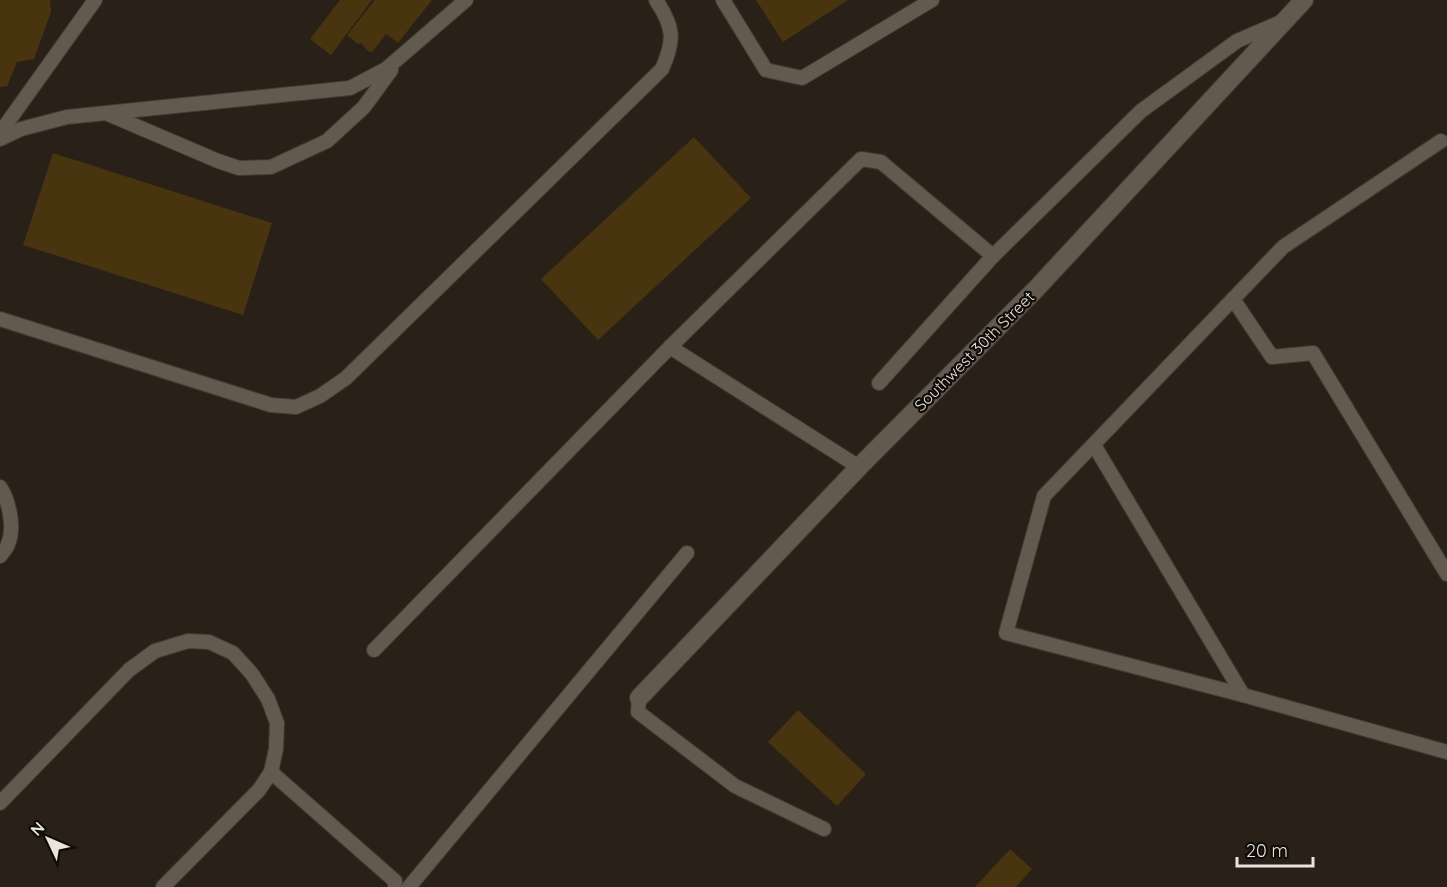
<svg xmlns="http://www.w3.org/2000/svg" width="1447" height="887" viewBox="0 0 1447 887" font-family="Quicksand,sans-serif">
  <rect width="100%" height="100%" fill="#292118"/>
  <g fill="#48340e">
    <polygon points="0,0 50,0 51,12 34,59 17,62 7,86 0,87"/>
    <polygon points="340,0 372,0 331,55 310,39"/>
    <polygon points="375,0 432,0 398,43 386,34 372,52 368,51 361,43 358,44 347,35"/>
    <polygon points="756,0 848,0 783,42"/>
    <polygon points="694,137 751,198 598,340 541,279"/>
    <polygon points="53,153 272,223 243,315 23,245"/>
    <polygon points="798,710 866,774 837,806 768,742"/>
    <polygon points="1010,849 1032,869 1016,887 975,887"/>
  </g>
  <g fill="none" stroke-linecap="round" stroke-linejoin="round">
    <defs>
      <g id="lane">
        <polyline points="723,0 766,70 802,78 932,0"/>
        <polyline points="108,114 218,161 239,168 271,167 327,141 364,107 391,70"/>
        <polyline points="0,133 95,0"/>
        <polyline points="0,139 21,129 67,117 350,88 386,69 466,0"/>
        <polyline points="1441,141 1283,247 1044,496 1006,633 1243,695 1447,752"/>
        <polyline points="1233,299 1272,357 1313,353 1447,574"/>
        <path d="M0,319L271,405L296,407L320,396L346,378L662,69C675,40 674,27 656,0"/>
        <polyline points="670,347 861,159 881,162 993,256"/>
        <polyline points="879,383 993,256 1141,111 1237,41 1281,22"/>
        <polyline points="1094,445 1243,695"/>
        <path d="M0,487C9,500 15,528 8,544C7,548 3,552 0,556"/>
        <polyline points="374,650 670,347 859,467"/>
        <polyline points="639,698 638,712 735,786 824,829"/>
        <polyline points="271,772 395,881 395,887"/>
        <polyline points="0,803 129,670 155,651 188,641 209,642 233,653 252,674 268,699 277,723 276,749 271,772 259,790 163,887"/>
        <polyline points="409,887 687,553"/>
      </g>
      <polyline id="street" points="639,698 859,467 1036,289 1304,0"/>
    </defs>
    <use href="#lane" stroke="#413b34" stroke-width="16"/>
    <use href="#street" stroke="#413b34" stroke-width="20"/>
    <use href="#lane" stroke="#635a4f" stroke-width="14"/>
    <use href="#street" stroke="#635a4f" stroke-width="18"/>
  </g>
  <g text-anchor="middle" stroke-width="4.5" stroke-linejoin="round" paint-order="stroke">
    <g font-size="16" fill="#e9e4dd" stroke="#0f0c07">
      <text transform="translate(974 351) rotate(-45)" y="6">Southwest 30th Street</text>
    </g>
  </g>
  <g transform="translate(48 839) rotate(314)" stroke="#0f0c07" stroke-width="4.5" paint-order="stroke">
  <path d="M0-4.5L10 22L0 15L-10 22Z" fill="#e9e4dd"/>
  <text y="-9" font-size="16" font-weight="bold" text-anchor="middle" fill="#e9e4dd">N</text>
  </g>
  <path d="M1237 857v9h76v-9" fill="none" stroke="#e9e4dd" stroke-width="3"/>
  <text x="1246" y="857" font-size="18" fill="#e9e4dd" stroke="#0f0c07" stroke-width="4.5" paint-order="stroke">20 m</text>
</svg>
